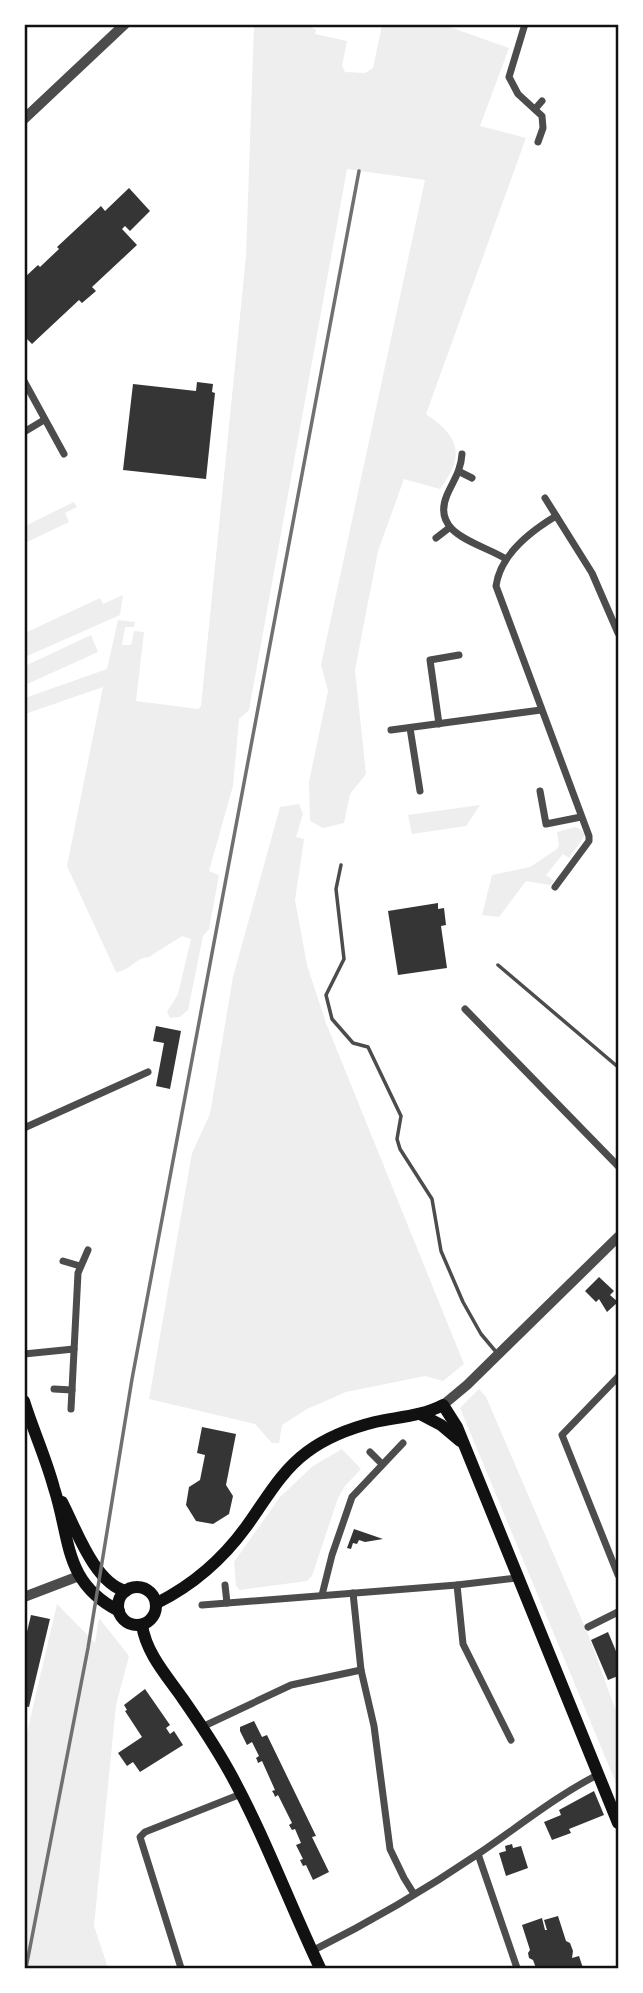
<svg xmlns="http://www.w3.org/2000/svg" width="643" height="1993" viewBox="0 0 643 1993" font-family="Merriweather,serif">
  <rect width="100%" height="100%" fill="#fff"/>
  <g fill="#eee">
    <path d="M254,25H308L316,30L315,34L347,41L342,66L345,72L365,73L373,68L382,25H444L509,48L480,126L526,138L426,414C459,437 466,454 440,489L404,479L378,551L355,670L366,774L350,794L344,823L323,828L310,821L309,782L328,691L321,665L425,180L347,169L249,710L239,719L233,786L209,871L219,875L209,929L203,936L188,1010L180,1017L170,1018L167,1012L178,994L191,939L182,936L149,957C136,957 129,972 116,972L67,866L103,687L25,714V698L107,669L118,620L135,622L134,627H125L122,645H131L134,631L144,632L136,701L198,709L201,706L246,256Z"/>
    <polygon points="74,502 77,507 65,513 69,522 25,543 25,526"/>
    <polygon points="123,595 120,615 25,657 25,633 100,598 103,604"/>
    <polygon points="91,635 98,652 25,685 25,666"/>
    <polygon points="299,804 303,814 296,837 304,839 295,900 307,965 326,1023 464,1364 443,1381 425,1376 346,1392 307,1409 282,1425 279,1443 272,1443 255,1424 149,1399 192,1153 210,1114 233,977 280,807"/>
    <polygon points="480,805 466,826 412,834 408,815"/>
    <polygon points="575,827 582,830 585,835 569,858 563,854 546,875 554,881 550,885 526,881 499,917 482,915 492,875 530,867 557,849 559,845 557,832"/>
    <polygon points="479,1389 486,1397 590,1639 618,1717 618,1788 460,1408"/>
    <polygon points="342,1449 361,1469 345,1486 338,1498 312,1576 307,1581 240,1590 236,1586 234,1562 280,1497 313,1466"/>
    <polygon points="57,1604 95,1643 99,1618 129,1656 116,1705 94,1926 108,1968 25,1968 25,1741"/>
  </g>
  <g fill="#353535">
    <polygon points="129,188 150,211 130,231 125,226 122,229 137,245 92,287 96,291 82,303 79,300 32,344 24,336 24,278 38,265 40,267 59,249 57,247 101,206 105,211"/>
    <polygon points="197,382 213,384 212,392 215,393 206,479 123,470 133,384 196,391"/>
    <polygon points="438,903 438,909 444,908 446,925 441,926 447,968 398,975 388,911"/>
    <polygon points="156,1026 181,1031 170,1089 156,1086 164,1043 153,1041"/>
    <polygon points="599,1277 614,1291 610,1295 618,1302 607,1312 599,1299 596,1302 585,1291"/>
    <polygon points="202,1427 236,1434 226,1485 233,1496 229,1514 213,1524 196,1521 186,1505 189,1487 200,1480 205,1455 197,1453"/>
    <polygon points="354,1529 383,1539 365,1542 359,1540 357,1544 353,1543 351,1549 347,1548"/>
    <polygon points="31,1615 50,1619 29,1707 24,1706 24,1644"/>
    <polygon points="608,1632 618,1656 618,1676 608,1680 591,1640"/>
    <polygon points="145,1689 170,1725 166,1728 170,1734 174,1731 183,1745 140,1772 133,1762 127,1766 118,1753 142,1737 125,1711 127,1710 124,1705"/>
    <polygon points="254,1721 262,1737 267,1735 316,1836 312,1837 329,1872 313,1880 306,1865 303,1866 300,1860 303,1859 296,1845 301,1843 295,1829 292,1830 289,1825 292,1823 278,1795 275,1797 274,1794 272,1791 275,1790 262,1761 258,1763 257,1760 256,1758 259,1756 252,1742 247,1745 240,1731 240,1727"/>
    <polygon points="594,1791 604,1815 569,1829 571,1833 552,1840 544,1822 561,1815 559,1810"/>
    <polygon points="512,1844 513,1848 521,1846 528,1868 506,1876 499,1853 506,1851 505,1846"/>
    <polygon points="558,1916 566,1941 570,1943 573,1951 572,1958 579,1956 583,1968 536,1968 533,1960 529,1958 528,1953 530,1950 522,1925 542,1918 545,1930 547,1930 544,1920"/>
  </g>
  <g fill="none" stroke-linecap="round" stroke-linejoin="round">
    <g stroke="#4c4c4c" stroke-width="3.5">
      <polyline points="341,865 336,889 344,959 326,995 332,1019 353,1043 368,1047 401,1116 397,1139 400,1149 432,1199 441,1251 463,1302 481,1334 497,1353"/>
      <polyline points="498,965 618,1067"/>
    </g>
    <g stroke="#4c4c4c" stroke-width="7">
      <polyline points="525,24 509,77 518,94 542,116 543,128 538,142"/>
      <polyline points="535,109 542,101"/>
      <polyline points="24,381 64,454"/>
      <polyline points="24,432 44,420"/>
      <path d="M462,454C461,471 453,481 447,495C430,535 481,543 506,559"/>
      <polyline points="460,472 472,478"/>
      <polyline points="545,498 592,573 618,633"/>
      <polyline points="436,538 449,528"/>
      <polyline points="439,724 430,660 459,655"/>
      <polyline points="410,728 420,791"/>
      <polyline points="391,730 541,710"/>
      <polyline points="540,791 546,824 581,817"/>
      <path d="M555,887L589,841V836L496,586C500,555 531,531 556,516"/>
      <polyline points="465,1009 618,1166"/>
      <polyline points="24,1128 148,1072"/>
      <polyline points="63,1261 80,1266"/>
      <polyline points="24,1354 74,1349"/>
      <polyline points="618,1377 562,1435 618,1575"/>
      <polyline points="54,1389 72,1390"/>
      <polyline points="71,1409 78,1273 88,1250"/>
      <polyline points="370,1452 382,1464"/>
      <polyline points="225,1585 227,1603"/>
      <polyline points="457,1585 463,1644 511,1740"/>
      <polyline points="353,1593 361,1670 374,1726 390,1849 404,1878 414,1894"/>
      <polyline points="322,1595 332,1555 352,1497 403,1443"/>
      <polyline points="202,1605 457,1585 517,1578"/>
      <polyline points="588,1627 618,1612"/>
      <polyline points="202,1727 291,1685 361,1670"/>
      <polyline points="478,1854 517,1968"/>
      <path d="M312,1951C370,1922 425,1890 478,1854C518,1827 556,1796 599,1774"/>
      <polyline points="181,1968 140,1837 145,1832 241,1794"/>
    </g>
    <g stroke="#4c4c4c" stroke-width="10">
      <polyline points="24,119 125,24"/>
      <polyline points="443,1405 467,1385 618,1237"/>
      <polyline points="24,1597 79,1576"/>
    </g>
    <g stroke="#111" stroke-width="12">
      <path d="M24,1401C33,1430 46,1458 54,1488C71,1540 63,1582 119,1611"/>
      <polyline points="420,1414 441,1425 460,1441"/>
      <path d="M62,1502C76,1529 95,1584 126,1591"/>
      <circle cx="137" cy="1606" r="19"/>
      <path d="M157,1603C193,1585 222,1560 246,1527C265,1501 280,1472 307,1452C327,1437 351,1428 375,1422C398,1417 422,1416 443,1405L457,1427L618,1823"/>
      <path d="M142,1625C146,1653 167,1676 183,1699C199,1722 215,1746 229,1771C264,1834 289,1903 320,1968"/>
    </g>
    <polyline stroke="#707070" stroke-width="3.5" points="26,1968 88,1648 132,1379 359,171"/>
  </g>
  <rect width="643" height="1993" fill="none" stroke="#ffffff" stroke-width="52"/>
  <rect x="26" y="26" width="591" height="1941" fill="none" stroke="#111" stroke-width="2.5"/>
</svg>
